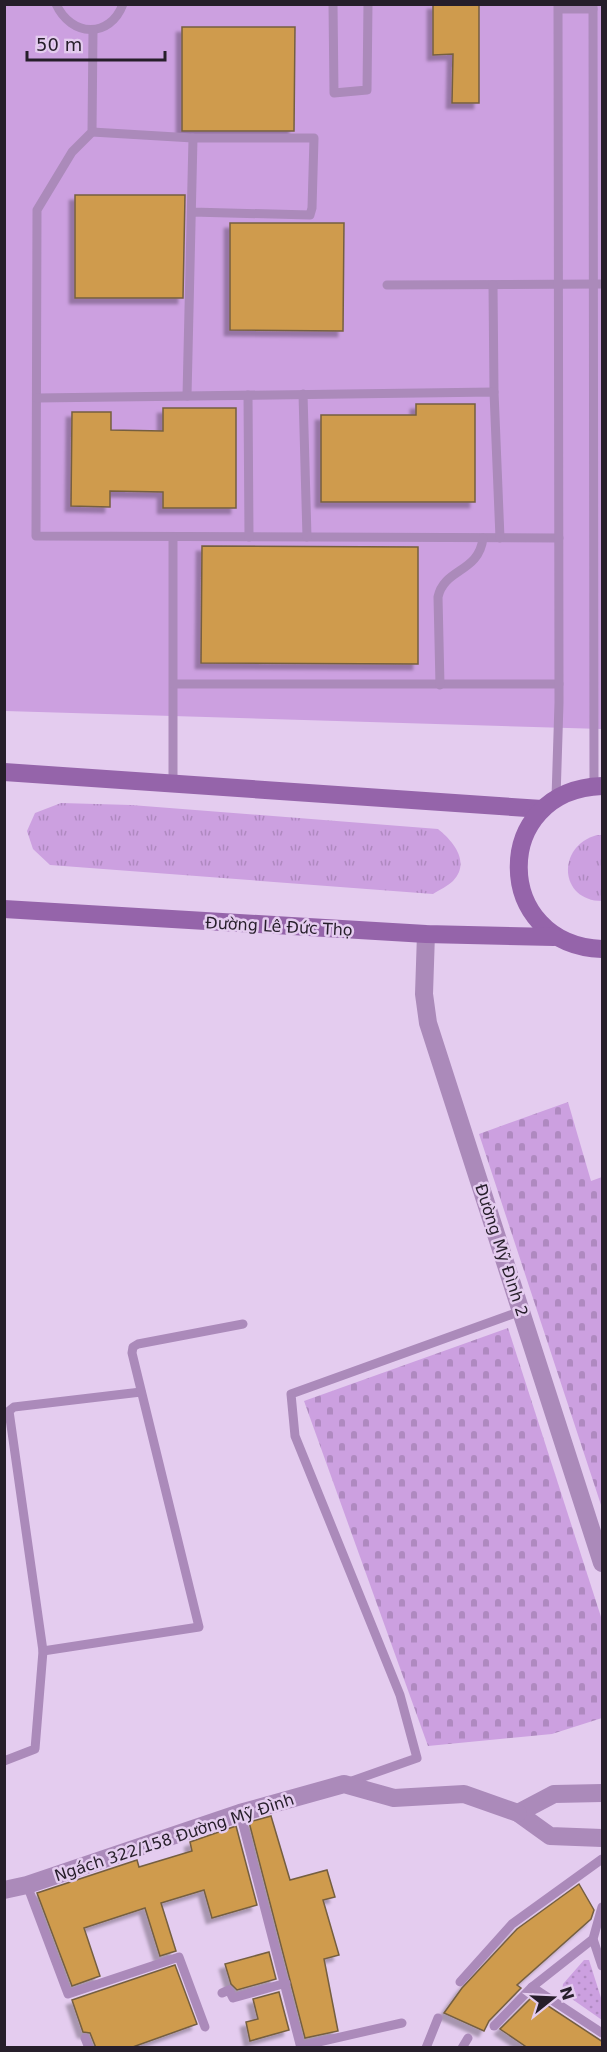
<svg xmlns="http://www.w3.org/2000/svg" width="607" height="2052" viewBox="0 0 607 2052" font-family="'DejaVu Sans',sans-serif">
  <defs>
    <pattern id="grass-tufts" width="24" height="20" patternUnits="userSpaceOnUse" patternTransform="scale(1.5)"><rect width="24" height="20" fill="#cca0e0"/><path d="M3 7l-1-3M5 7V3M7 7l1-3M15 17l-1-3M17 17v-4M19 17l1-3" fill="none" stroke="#af89c0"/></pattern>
    <pattern id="cemetery-stones" width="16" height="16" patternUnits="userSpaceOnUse" patternTransform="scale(1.5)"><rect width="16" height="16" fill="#cca0e0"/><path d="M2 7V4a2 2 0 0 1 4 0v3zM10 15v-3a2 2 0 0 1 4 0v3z" fill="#af89c0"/></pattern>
    <pattern id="park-dots" width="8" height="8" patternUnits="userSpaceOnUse" patternTransform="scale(1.5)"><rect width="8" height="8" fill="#cca0e0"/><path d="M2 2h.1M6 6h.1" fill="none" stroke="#af89c0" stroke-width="1.8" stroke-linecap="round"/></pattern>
    <filter id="shadow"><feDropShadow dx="-5.5" dy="5.5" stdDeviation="1.5" flood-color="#0004"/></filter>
  </defs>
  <rect width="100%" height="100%" fill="#e4ccef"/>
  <g fill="url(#grass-tufts)">
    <path d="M61,803L131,805L438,829C453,841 471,862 453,881C448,886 439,890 433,894L50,865L33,849L27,831L35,813Z"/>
    <path d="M597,835H602V901C559,901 556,846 597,835Z"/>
  </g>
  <g fill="url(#cemetery-stones)">
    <polygon points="568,1102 591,1181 602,1177 602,1508 479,1134"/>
    <polygon points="508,1328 602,1620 602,1718 552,1734 428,1746 304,1401"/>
  </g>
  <polygon fill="url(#park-dots)" points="584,1960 589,1960 602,2001 602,2020 562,1992 563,1984"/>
  <polygon fill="#cca0e0" points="5,5 602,5 602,729 5,711"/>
  <g fill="#cf9b4e" stroke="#755f40" stroke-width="1.5" filter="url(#shadow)">
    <polygon points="433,4 479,4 479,103 452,103 453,54 433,55"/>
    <polygon points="182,27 295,27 294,131 182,131"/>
    <polygon points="75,195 185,195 183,298 75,298"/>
    <polygon points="230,223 344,223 343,331 230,330"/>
    <polygon points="416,404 475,404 475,502 321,502 321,415 416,415"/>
    <polygon points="163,408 236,408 236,508 163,508 163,492 110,491 110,507 71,506 72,412 111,412 111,430 163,431"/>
    <polygon points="202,546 418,547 418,664 201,663"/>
    <polygon points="271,1816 290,1880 327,1870 335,1897 323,1900 339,1955 324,1959 338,2031 305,2038 249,1822"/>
    <polygon points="236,1826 257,1905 212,1918 204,1890 161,1903 176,1951 160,1956 145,1908 84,1928 100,1976 72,1986 37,1893 137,1860 139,1867 192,1851 190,1842"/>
    <polygon points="579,1884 594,1910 591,1919 517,1985 521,1988 489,2021 484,2031 444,2013 462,1988 517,1929"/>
    <polygon points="269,1952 276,1979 237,1990 231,1984 225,1964"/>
    <polygon points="175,1965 197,2024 130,2048 96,2048 90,2033 83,2032 72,2000"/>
    <polygon points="279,1992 289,2030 250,2041 246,2022 258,2019 253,1999"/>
    <polygon points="533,1996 603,2042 603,2048 528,2048 500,2029"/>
  </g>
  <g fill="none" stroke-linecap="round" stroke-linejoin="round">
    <g stroke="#ab8aba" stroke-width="9">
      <path d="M56,4C71,37 110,39 123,4"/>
      <polyline points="333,4 334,93 367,90 368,4"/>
      <polyline points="593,4 594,787"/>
      <polyline points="559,9 593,9"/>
      <polyline points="93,30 92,132 72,152 37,210 36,536 559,538"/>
      <polyline points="92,132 193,138"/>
      <polyline points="387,285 602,284"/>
      <polyline points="493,285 494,392"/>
      <polyline points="303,394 307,537"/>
      <polyline points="248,395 249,537"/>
      <polyline points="187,396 193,138 314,138 312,208 310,215 192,212"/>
      <polyline points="37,398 494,392 500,538"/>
      <polyline points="173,537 173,784"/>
      <polyline points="174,684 559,684"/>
      <path d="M440,685L438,597C444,568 479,573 483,538"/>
      <polyline points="556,798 559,703 558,4"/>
      <polyline points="43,1651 9,1411 14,1407 141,1392"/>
      <polyline points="4,1761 35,1749 43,1651 199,1627 132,1353 133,1347 138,1344 243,1324"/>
      <polyline points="349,1782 417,1758 400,1695 295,1436 291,1394 521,1311"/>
      <polyline points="240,1813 301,2048"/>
      <polyline points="27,1885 68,1994 179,1957 205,2027"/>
      <polyline points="602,1907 593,1939 602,1966"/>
      <polyline points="593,1939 532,1987 602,2033"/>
      <polyline points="460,1982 512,1924 602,1859"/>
      <polyline points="222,1993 229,1990 233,1998 286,1983"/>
      <polyline points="494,2026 532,1987"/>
      <polyline points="85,2038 89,2048"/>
      <polyline points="301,2046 402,2023"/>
      <polyline points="426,2048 438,2018"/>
      <polyline points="462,2048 468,2038"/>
    </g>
    <g stroke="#ab8aba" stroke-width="18">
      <polyline points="426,934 424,994 428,1023 602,1563"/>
      <polyline points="602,1793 554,1794 518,1813 550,1836 602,1838"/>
      <polyline points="4,1890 27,1885 240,1813 344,1784 394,1798 464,1794 518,1813"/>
    </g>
    <g stroke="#9564aa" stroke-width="18">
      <polyline points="4,772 542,809"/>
      <path d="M602,786C490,790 492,945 602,949"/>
      <polyline points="4,909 426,934 554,937"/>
    </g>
  </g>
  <g text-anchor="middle" stroke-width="5" stroke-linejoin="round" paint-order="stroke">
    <g font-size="16" fill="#261e2a" stroke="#e4ccef">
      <text transform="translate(279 926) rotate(3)" y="6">Đường Lê Đức Thọ</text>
      <text transform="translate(502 1250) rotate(72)" y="6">Đường Mỹ Đình 2</text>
      <text transform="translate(174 1837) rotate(-18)" y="6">Ngách 322/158 Đường Mỹ Đình</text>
    </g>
  </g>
  <rect width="607" height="2052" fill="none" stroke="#261e2a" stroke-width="12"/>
  <g transform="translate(553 1998) rotate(72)" stroke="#e4ccef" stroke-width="4.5" paint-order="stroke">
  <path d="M0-4.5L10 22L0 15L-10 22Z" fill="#261e2a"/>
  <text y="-9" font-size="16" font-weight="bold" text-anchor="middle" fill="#261e2a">N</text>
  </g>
  <path d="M27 51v9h138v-9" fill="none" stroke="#261e2a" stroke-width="3"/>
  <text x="36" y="51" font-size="18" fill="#261e2a" stroke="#e4ccef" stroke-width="4.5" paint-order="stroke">50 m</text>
</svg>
